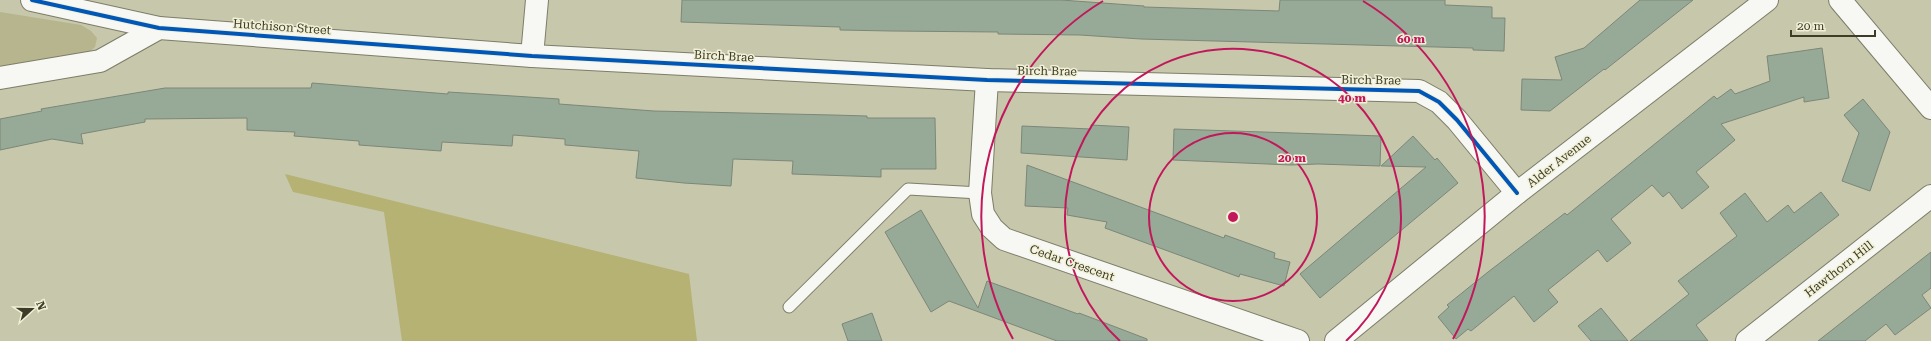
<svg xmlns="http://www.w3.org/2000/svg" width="1931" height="341" viewBox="0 0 1931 341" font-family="'Roboto Serif',serif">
  <rect width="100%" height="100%" fill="#c7c7ac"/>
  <polygon fill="#b6b58d" points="0,12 81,25 91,31 97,38 95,47 87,54 0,68"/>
  <polygon fill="#b5b273" points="285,174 689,274 697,341 402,341 384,212 293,192"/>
  <g fill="#96aa97" stroke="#7d8777">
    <polygon points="682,0 1061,0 1144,6 1144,7 1279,11 1280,0 1445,0 1445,5 1492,7 1492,18 1505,18 1504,51 1473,50 1473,48 1141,39 1080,35 998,34 998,32 891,31 840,30 840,27 681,22"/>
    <polygon points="1640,0 1693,0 1605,70 1604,69 1550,111 1521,110 1522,79 1562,80 1555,57 1584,48"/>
    <polygon points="1822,48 1829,98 1804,102 1804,97 1721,124 1735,140 1696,172 1709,187 1682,209 1669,192 1663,197 1652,185 1611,219 1631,243 1607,262 1598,250 1548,290 1558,302 1534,322 1514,296 1471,331 1468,329 1456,339 1438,317 1449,307 1447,305 1488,272 1565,213 1567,215 1714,96 1717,99 1731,89 1735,94 1770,81 1767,56"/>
    <polygon points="312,83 448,94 448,92 513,96 559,99 559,104 654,111 833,115 867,116 867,118 935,118 936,169 881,169 881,177 792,174 793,161 733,159 731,186 684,183 636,178 639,151 565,145 565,139 513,135 512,146 442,142 441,151 359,145 359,141 294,136 295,132 247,130 247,118 145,119 145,122 81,134 83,144 52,139 0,150 0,119 42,111 41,109 165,88 311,88"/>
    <polygon points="1863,99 1890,132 1870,191 1842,181 1859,133 1844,115"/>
    <polygon points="1091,125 1129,127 1127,160 1021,153 1022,126 1091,129"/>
    <polygon points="1174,129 1381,136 1380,166 1318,164 1291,165 1173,160"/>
    <polygon points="1413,136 1435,160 1437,158 1458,183 1320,298 1300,274 1426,167 1381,166"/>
    <polygon points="1027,165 1224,238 1225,235 1275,253 1274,258 1290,262 1284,286 1240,274 1239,277 1105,228 1107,222 1067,215 1068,208 1025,206"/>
    <polygon points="1821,192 1839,215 1696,325 1708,341 1630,341 1689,294 1678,281 1737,236 1720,213 1745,193 1767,222 1788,205 1794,213"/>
    <polygon points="921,210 978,308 987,281 1078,314 1079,313 1147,339 1147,341 1057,341 949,301 931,312 885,232"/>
    <polygon points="1931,252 1931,288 1922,295 1931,308 1895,335 1886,324 1865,341 1818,341"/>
    <polygon points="1601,308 1628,341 1591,341 1578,326"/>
    <polygon points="872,313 882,341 848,341 842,324"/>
  </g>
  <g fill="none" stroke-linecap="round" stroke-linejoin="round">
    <defs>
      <polyline id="service" points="789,307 908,189 980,193"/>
      <g id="minor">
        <polyline points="32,0 159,28 532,56 987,80 1419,91 1439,102 1457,120 1517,193"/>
        <polyline points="1840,0 1931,108"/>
        <polyline points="532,56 537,0"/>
        <polyline points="0,78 100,61 159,28"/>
        <polyline points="987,80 980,193 983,214 992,228 1004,239 1298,341"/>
        <polyline points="1336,341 1517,193 1767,0"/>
        <polyline points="1747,341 1931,196"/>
      </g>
    </defs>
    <use href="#service" stroke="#7d7d68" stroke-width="13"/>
    <use href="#minor" stroke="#7d7d68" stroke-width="24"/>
    <use href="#service" stroke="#f7f7f3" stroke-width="11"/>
    <use href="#minor" stroke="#f7f7f3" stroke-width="22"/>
    <defs>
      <polyline id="cycleway" points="32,0 159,28 532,56 987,80 1419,91 1439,102 1457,120 1517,193"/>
    </defs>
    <use href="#cycleway" stroke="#f2f1d8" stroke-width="6"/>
    <use href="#cycleway" stroke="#0057b8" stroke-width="4"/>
  </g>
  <g fill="none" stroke="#c2185b" stroke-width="2">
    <circle cx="1233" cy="217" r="84"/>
    <path d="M1120 341A168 168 0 1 1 1346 341"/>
    <path d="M1013 339A252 252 0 0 1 1103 1M1363 1A252 252 0 0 1 1453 339"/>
  </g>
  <g text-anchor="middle" stroke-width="3" stroke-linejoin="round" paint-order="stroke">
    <g font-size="12" fill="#3c3c27" stroke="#f2f1d8">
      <text transform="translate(282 27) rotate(4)" y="4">Hutchison Street</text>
      <text transform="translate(724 56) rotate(3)" y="4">Birch Brae</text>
      <text transform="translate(1047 71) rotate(1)" y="4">Birch Brae</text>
      <text transform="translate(1371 80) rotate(1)" y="4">Birch Brae</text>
      <text transform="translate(1559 161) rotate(-38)" y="4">Alder Avenue</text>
      <text transform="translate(1072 263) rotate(19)" y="4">Cedar Crescent</text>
      <text transform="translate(1839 269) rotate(-38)" y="4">Hawthorn Hill</text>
    </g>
  </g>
  <circle cx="1233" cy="217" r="6" fill="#c2185b" stroke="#f2f1d8" stroke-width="2"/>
  <g font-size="12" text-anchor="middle" font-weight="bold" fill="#c2185b" stroke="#f2f1d8" stroke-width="3" stroke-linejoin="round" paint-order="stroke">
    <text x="1411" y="43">60 m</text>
    <text x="1352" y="102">40 m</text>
    <text x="1292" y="162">20 m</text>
  </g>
  <g transform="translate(32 309) rotate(69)" stroke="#f2f1d8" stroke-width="3" paint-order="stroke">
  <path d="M0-3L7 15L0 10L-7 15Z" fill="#3c3c27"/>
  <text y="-6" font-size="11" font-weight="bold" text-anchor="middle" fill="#3c3c27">N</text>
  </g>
  <path d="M1791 30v6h84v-6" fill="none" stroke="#3c3c27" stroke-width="2"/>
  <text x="1797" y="30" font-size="12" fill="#3c3c27" stroke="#f2f1d8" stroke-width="3" paint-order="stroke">20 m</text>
</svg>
